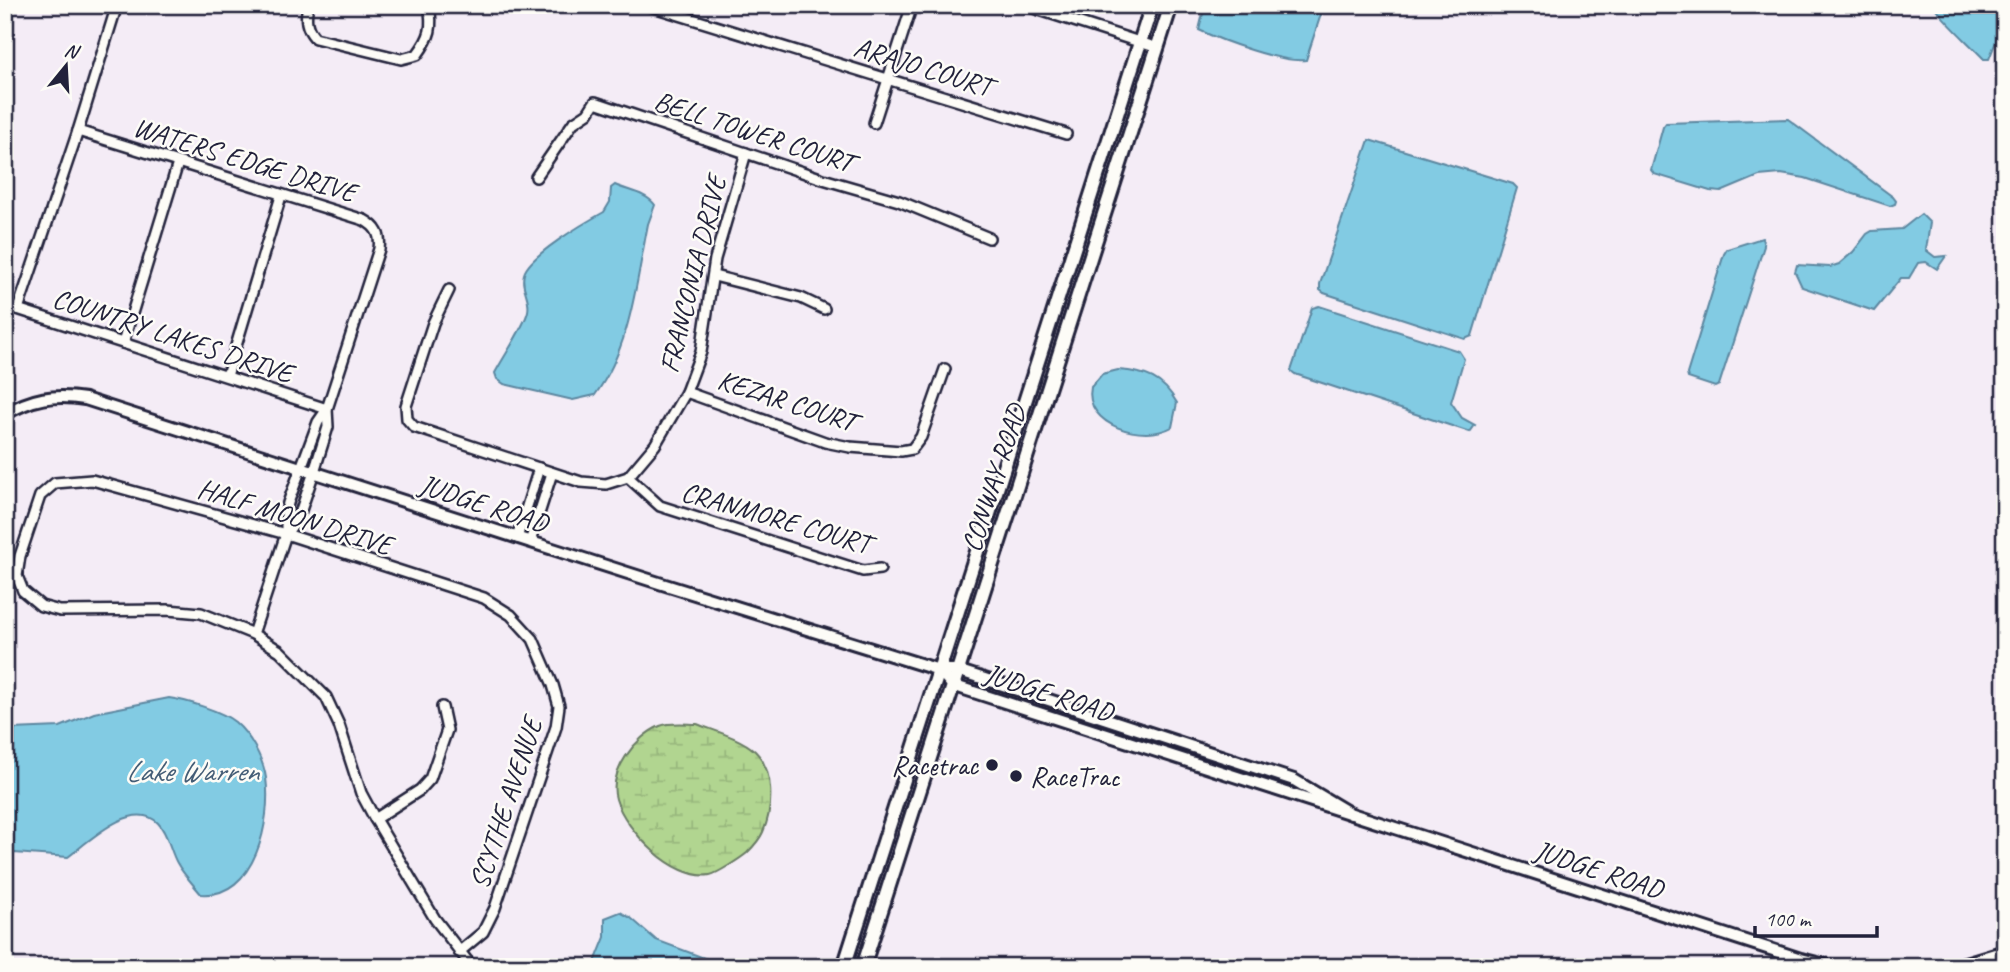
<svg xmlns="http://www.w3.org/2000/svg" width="2010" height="972" viewBox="0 0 2010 972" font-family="Caveat,sans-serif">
  <defs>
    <pattern id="wetland-marsh" width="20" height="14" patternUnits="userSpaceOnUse" patternTransform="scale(1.75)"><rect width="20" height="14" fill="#b1d590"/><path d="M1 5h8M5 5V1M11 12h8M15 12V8" fill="none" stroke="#98b77d"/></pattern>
  </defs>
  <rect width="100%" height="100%" fill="#f4ecf6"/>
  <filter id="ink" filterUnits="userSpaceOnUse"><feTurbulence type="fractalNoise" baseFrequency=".0143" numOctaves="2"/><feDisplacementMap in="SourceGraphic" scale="14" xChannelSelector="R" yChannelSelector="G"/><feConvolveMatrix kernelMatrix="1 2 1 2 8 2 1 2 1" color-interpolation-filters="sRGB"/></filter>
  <g filter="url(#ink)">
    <path fill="url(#wetland-marsh)" stroke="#6a7c66" stroke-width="2" d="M697,724C715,731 741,738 755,751C775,771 773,809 763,832C760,839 752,848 747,853C741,858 717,874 710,875C675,881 625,830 616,799C608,772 636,736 660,726C670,722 686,724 697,724Z"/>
    <g fill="#82cbe3" stroke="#5c87a0" stroke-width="2">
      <path d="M1205,5H1324L1306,60C1282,63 1222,41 1199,30Z"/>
      <path d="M1933,5H2005V19L1989,59H1984C1967,41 1948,25 1933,5Z"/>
      <polygon points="1788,119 1893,197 1896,201 1895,204 1890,206 1805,178 1781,174 1759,176 1721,192 1710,191 1654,174 1651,170 1663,127 1666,123"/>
      <polygon points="1369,140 1513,184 1517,188 1472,336 1465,339 1324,293 1320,290 1320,284"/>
      <path d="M615,185C628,191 647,193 655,205L648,224C636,283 631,346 595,395L573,400L504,384L497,379L495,373C502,359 526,324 528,311C531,297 520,288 524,274C529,255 586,222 604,212L610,202L611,188Z"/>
      <polygon points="1921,214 1930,223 1926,250 1935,257 1946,256 1937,269 1926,262 1918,263 1909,278 1901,278 1874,311 1802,287 1795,272 1797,265 1830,267 1839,264 1853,252 1867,234 1872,231 1902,229"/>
      <polygon points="1762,238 1764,246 1719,385 1715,387 1688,378 1687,374 1724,254 1727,249"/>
      <polygon points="1319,306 1459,351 1464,359 1451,402 1462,418 1475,425 1470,432 1295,374 1291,371 1312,308"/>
      <path d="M1118,370C1146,372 1163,378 1177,403L1172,427C1144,443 1083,426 1091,387L1102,374Z"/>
      <path d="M169,698C185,700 222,711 235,722C250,735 263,758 266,778C272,820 255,899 201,894C193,884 183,874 177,863C170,851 168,833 158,823C133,798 88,842 68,857L14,853L5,855V731L12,729L60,727L94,713Z"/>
      <polygon points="620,912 631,918 656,940 728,967 593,967 605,937 605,918"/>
    </g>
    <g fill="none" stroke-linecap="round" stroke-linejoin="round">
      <defs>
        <g id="minor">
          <path d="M308,5C305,19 306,28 315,38L401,59L417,55C431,36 433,28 429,5"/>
          <polyline points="647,5 1066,134"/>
          <polyline points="1024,5 1158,48"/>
          <polyline points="874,123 912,5"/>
          <path d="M78,131L364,220C377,227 381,235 379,249L327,409L318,422L288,503L286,513V534"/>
          <polyline points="536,177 573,123 588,113 595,102 823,179 899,201 989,238"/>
          <polyline points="714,276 801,298 824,309"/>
          <polyline points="449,290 433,323 406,406 407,419 414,427 581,482 606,484 628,477 655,445 686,392 701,352 715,259 746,153"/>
          <polyline points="5,305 327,409"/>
          <polyline points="18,309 78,131 117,5"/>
          <polyline points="123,343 178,163"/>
          <polyline points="227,376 281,196"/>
          <polyline points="686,392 825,442 850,447 901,451 912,449 921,437 945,369"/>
          <polyline points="628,477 660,506 863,571 880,569"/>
          <polyline points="517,538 539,468"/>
          <polyline points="530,542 552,473"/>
          <polyline points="253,634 286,534 299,516 314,472 328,427 327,409"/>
          <polyline points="375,819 420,790 430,779 447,730 442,707"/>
          <polyline points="459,952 483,932 495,908 556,727 559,706 553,685 533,639 511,615 484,598 286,534 92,480 55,483 40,496 20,556 17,576 23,591 41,606 60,611 168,610 201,613 253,634 280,651 326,697 339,725 361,793 375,819 435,919 472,967"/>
        </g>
        <g id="tertiary">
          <path d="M5,414C32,398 54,394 85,399L659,583L939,670H957L1294,780L1351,814"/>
          <polyline points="939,670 952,685 1801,959 1833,967"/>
          <polyline points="1952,967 2005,951"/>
        </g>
        <g id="secondary">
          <polyline points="844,967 1152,5"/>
          <polyline points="863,967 1171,5"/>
        </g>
      </defs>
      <use href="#minor" stroke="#22223b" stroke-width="14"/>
      <use href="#tertiary" stroke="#22223b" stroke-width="16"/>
      <use href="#secondary" stroke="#22223b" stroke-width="18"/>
      <use href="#minor" stroke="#fdfcf7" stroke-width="9"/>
      <use href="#tertiary" stroke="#fdfcf7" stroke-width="10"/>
      <use href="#secondary" stroke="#fdfcf7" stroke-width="12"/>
    </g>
  </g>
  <g fill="#22223b" stroke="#fdfcf7" stroke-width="2.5">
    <circle cx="992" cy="765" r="7"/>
    <circle cx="1016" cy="776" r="7"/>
  </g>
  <g text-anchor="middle" stroke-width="5" stroke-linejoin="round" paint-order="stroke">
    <g font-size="28" fill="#22223b" stroke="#fdfcf7">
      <text transform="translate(923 66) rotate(17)" y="10">ARAJO COURT</text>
      <text transform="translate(754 131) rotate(18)" y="10">BELL TOWER COURT</text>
      <text transform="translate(245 159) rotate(17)" y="10">WATERS EDGE DRIVE</text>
      <text transform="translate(692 274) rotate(-76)" y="10">FRANCONIA DRIVE</text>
      <text transform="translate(173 335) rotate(18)" y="10">COUNTRY LAKES DRIVE</text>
      <text transform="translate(787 400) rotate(18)" y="10">KEZAR COURT</text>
      <text transform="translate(993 478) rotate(-72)" y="10">CONWAY ROAD</text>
      <text transform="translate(484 503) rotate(18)" y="10">JUDGE ROAD</text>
      <text transform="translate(295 516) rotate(17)" y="10">HALF MOON DRIVE</text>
      <text transform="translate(776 517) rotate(16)" y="10">CRANMORE COURT</text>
      <text transform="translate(1049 692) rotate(18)" y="10">JUDGE ROAD</text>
      <text transform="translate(505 803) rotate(-72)" y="10">SCYTHE AVENUE</text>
      <text transform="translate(1599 869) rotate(18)" y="10">JUDGE ROAD</text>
    </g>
    <g font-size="28" fill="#22223b" stroke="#fdfcf7" text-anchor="end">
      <text x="978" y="775">Racetrac</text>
      <text x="1030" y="786" text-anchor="start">RaceTrac</text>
    </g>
    <g font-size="30" font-style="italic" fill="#445d76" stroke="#fdfcf7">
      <text x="192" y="781">Lake Warren</text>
    </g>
  </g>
  <rect width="2010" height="972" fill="none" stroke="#fdfcf7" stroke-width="28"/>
  <rect x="14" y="14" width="1982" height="944" fill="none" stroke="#22223b" stroke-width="2.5" filter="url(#ink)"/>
  <g transform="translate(66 66) rotate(18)" stroke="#fdfcf7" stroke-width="5" paint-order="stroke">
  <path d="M0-5L12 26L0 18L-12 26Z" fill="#22223b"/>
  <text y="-10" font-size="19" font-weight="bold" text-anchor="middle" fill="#22223b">N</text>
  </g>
  <path d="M1755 926v10h122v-10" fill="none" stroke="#22223b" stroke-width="3.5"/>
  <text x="1765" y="926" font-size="21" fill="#22223b" stroke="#fdfcf7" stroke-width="5" paint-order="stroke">100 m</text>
</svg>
